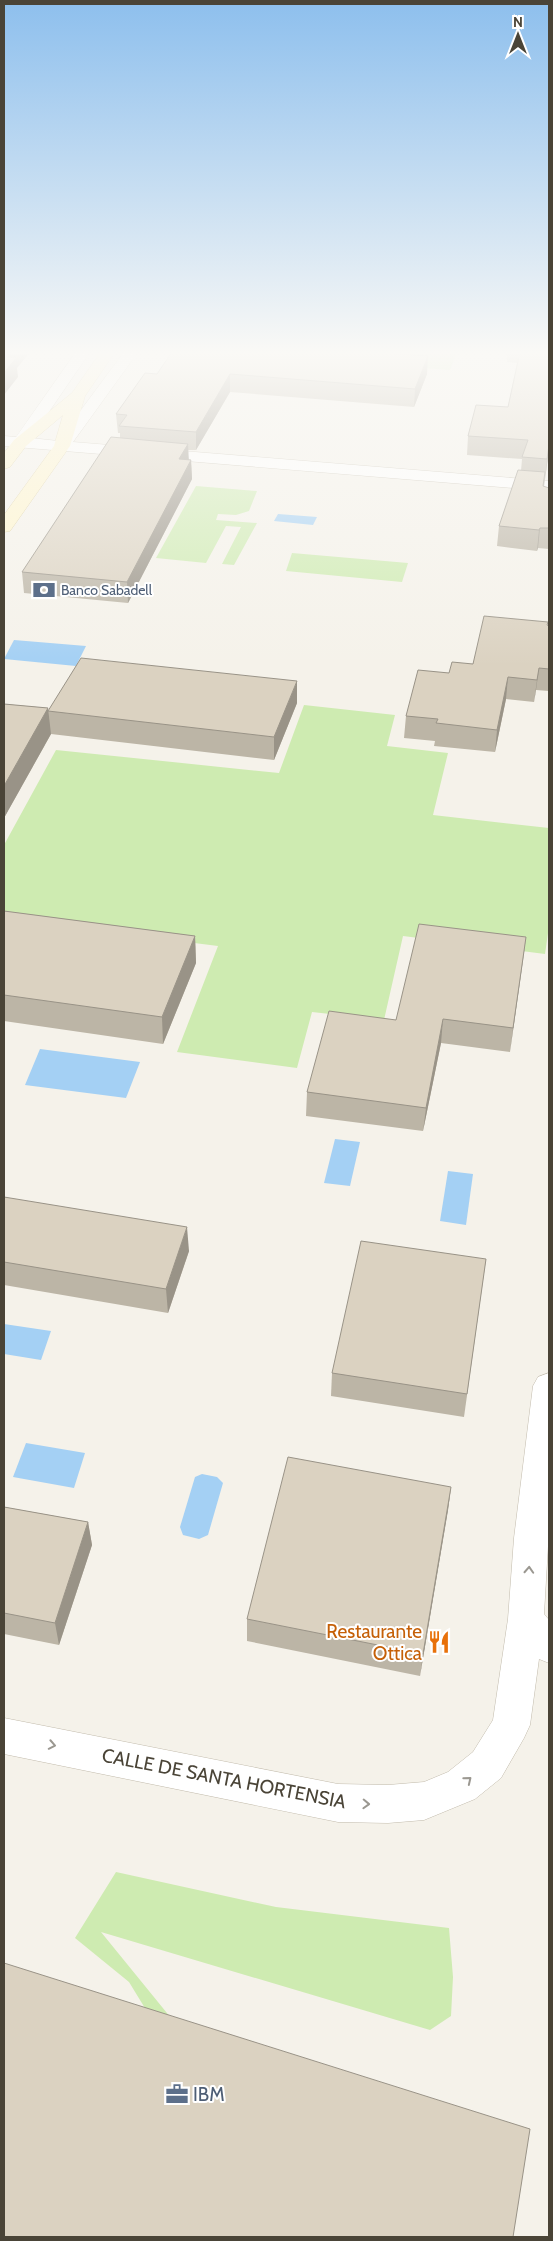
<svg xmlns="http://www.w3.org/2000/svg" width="553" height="2241" viewBox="0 0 553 2241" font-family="Cabin,sans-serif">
  <rect width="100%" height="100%" fill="#f5f2ea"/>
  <g fill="#ceebb1">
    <polygon points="208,352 457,352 450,370"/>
    <polygon points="196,486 257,491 249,511 236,515 218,514 216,520 257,523 234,565 222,564 241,527 226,526 206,563 156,558"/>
    <polygon points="292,553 408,563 402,582 286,571"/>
    <polygon points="304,705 395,715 387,746 448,753 433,815 549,828 549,926 545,954 403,936 384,1020 312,1012 297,1068 177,1052 218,946 4,919 4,845 56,750 279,773"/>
    <polygon points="116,1872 276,1907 449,1928 453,1977 451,2016 430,2030 101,1932 171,2018 151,2018 129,1982 75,1938"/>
  </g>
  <g fill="#a4d0f4">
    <polygon points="278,514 317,517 313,525 274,521"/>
    <polygon points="14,640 86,646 76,666 4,659"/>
    <polygon points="40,1049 140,1062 126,1098 25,1085"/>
    <polygon points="335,1139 360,1142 350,1186 324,1183"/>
    <polygon points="448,1171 473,1174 466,1225 440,1221"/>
    <polygon points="4,1324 51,1331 41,1360 4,1354"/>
    <polygon points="26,1443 85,1453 74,1488 13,1477"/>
    <polygon points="202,1474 217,1477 223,1483 208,1535 199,1539 183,1535 180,1527 195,1477"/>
  </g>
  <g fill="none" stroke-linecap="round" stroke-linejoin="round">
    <defs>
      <g id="street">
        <polygon points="76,352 90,352 31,438 58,441 124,352 138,352 73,442 549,481 549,491 4,446 4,436 16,437"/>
        <polygon points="549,1373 549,1529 544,1614 549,1620 549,1663 539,1659 530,1725 524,1738 501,1778 475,1799 424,1820 388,1823 338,1822 4,1754 4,1718 338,1784 388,1785 424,1782 448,1772 473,1752 493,1720 508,1619 514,1538 533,1386 538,1377"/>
      </g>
      <polygon id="secondary" points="101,352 115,352 85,396 70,446 10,531 4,532 4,515 54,446 63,415 26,446 10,467 4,469 4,453 14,440 72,393"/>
    </defs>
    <use href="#street" stroke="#c2bbac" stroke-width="1"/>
    <use href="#secondary" stroke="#d7c998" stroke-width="1"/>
    <use href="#street" fill="#fff" fill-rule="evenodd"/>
    <use href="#secondary" fill="#fff5ca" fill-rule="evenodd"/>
  </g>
  <g fill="#bcb5a6">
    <polygon points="507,352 549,352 549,450 544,487 549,488 549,549 538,548 537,551 497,546 499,526 521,471 522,459 467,455 468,436 508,407 517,363 507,362"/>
    <polygon points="157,374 427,374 414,407 230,392 196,450 188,450 188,459 191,460 192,479 128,603 24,593 22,572 120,438 120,433 118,433 116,414"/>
    <polygon points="548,625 549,626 549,691 536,690 534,702 506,699 495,752 434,746 435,741 404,738 406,716 473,664"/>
    <polygon points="297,703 274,760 51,734 4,818 4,704 48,708 48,711"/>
    <polygon points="4,911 195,936 196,963 163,1044 4,1021"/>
    <polygon points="526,937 510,1052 441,1043 423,1131 306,1116 307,1092 396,1020"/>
    <polygon points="4,1197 189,1251 168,1313 4,1285"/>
    <polygon points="486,1259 464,1417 331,1396 332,1373"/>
    <polygon points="451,1487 448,1510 420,1676 247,1641 247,1619"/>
    <polygon points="4,1507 88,1522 92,1545 59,1645 4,1634"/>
  </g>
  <g fill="#999387">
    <polygon points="13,352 30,352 17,368 18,377 4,395 4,373 8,357"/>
    <polygon points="428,356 427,374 414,407 415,389"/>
    <polygon points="230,374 230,392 196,450 196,432"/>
    <polygon points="188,444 189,463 179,459"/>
    <polygon points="549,445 549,450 545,479 547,459"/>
    <polygon points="191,460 192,479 128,603 127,582"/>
    <polygon points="540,528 538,548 537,551 539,530"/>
    <polygon points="539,668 536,690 534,702 537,680"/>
    <polygon points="508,677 506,699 495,752 497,730"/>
    <polygon points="297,681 297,703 274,760 274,737"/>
    <polygon points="48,708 51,734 4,818 4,786"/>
    <polygon points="195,936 196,963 163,1044 162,1017"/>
    <polygon points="526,937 523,960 510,1052 513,1028"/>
    <polygon points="443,1019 441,1043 423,1131 426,1108"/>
    <polygon points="187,1227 189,1251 168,1313 166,1289"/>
    <polygon points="451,1487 448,1510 420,1676 423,1654"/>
    <polygon points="88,1522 92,1545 59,1645 55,1623"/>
  </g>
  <g fill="#dbd2c1" stroke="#999387">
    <polygon points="4,352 13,352 8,357 16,358 4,373"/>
    <polygon points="172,352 373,352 428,356 415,389 230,374 196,432 119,426 127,415 116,414 145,373 157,374"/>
    <polygon points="520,352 549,352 549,445 547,459 522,457 528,440 468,436 476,405 508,407"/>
    <polygon points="111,437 188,444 179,459 191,460 127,582 22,572"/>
    <polygon points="518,470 545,472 543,486 549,488 549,528 540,528 539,530 499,526"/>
    <polygon points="484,616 548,622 547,625 549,626 549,669 539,668 537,680 508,677 497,730 436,723 438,719 406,716 418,670 449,673 452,662 473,664"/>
    <polygon points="81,658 297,681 274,737 48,711"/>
    <polygon points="4,704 48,708 4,786"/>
    <polygon points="4,911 195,936 162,1017 4,995"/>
    <polygon points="419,924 526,937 513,1028 443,1019 426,1108 307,1092 329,1011 396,1020"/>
    <polygon points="4,1197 187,1227 166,1289 4,1262"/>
    <polygon points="361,1241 486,1259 467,1394 332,1373"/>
    <polygon points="288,1457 451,1487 423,1654 247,1619"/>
    <polygon points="4,1507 88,1522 55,1623 4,1613"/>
    <polygon points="4,1963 530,2129 513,2237 4,2237"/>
  </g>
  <defs><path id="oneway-chevron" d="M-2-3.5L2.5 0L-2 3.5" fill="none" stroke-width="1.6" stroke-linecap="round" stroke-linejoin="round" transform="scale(1.25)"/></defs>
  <g stroke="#9b9891">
    <use href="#oneway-chevron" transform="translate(529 1570) rotate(-87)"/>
    <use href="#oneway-chevron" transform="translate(52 1745) rotate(11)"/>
    <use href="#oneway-chevron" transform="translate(468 1780) rotate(-39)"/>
    <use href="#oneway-chevron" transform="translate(366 1804) rotate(2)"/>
  </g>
  <linearGradient id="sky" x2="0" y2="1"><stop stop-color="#8dbfed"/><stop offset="0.53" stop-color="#faf9f6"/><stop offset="1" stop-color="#faf9f6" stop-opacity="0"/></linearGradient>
  <rect width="553" height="666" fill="url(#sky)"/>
  <defs>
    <symbol id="bank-bare" viewBox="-9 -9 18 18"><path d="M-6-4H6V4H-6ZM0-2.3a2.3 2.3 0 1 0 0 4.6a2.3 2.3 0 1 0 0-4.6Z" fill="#5c6f8a" stroke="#fff" stroke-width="2.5" paint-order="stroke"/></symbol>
    <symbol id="restaurant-bare" viewBox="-9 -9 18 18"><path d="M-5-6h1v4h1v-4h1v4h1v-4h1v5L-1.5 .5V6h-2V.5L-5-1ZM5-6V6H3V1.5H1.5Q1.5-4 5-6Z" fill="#e8710a" stroke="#fff" stroke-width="2.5" paint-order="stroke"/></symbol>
    <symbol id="office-bare" viewBox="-9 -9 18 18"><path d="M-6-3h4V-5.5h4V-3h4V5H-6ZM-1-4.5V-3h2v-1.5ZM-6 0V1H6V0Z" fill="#5c6f8a" stroke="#fff" stroke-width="2.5" paint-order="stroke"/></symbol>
  </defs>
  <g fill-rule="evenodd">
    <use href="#bank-bare" x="28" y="574" width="32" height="32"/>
    <use href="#restaurant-bare" x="423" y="1626" width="32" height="32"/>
    <use href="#office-bare" x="161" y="2078" width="32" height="32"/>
  </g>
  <g text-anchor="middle" stroke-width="4" stroke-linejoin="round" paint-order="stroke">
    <g font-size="14" fill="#4e5e75" stroke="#fff" text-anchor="start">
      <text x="61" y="595">Banco Sabadell</text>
    </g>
    <g font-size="19" fill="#c56008" stroke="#fff" text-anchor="end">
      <text x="422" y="1638">Restaurante<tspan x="422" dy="22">Ottica</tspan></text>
    </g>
    <g font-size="19" fill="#4a4437" stroke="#fff">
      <text transform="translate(224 1778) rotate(11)" y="7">CALLE DE SANTA HORTENSIA</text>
    </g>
    <g font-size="19" fill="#4e5e75" stroke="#fff" text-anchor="start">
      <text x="193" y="2101">IBM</text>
    </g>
  </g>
  <rect width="553" height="2241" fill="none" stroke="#4a4437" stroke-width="10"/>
  <g transform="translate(518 35)" stroke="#ffffff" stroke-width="4" paint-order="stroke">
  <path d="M0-4L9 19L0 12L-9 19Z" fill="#4a4437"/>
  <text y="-8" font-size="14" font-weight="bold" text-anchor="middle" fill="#4a4437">N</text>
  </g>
</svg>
